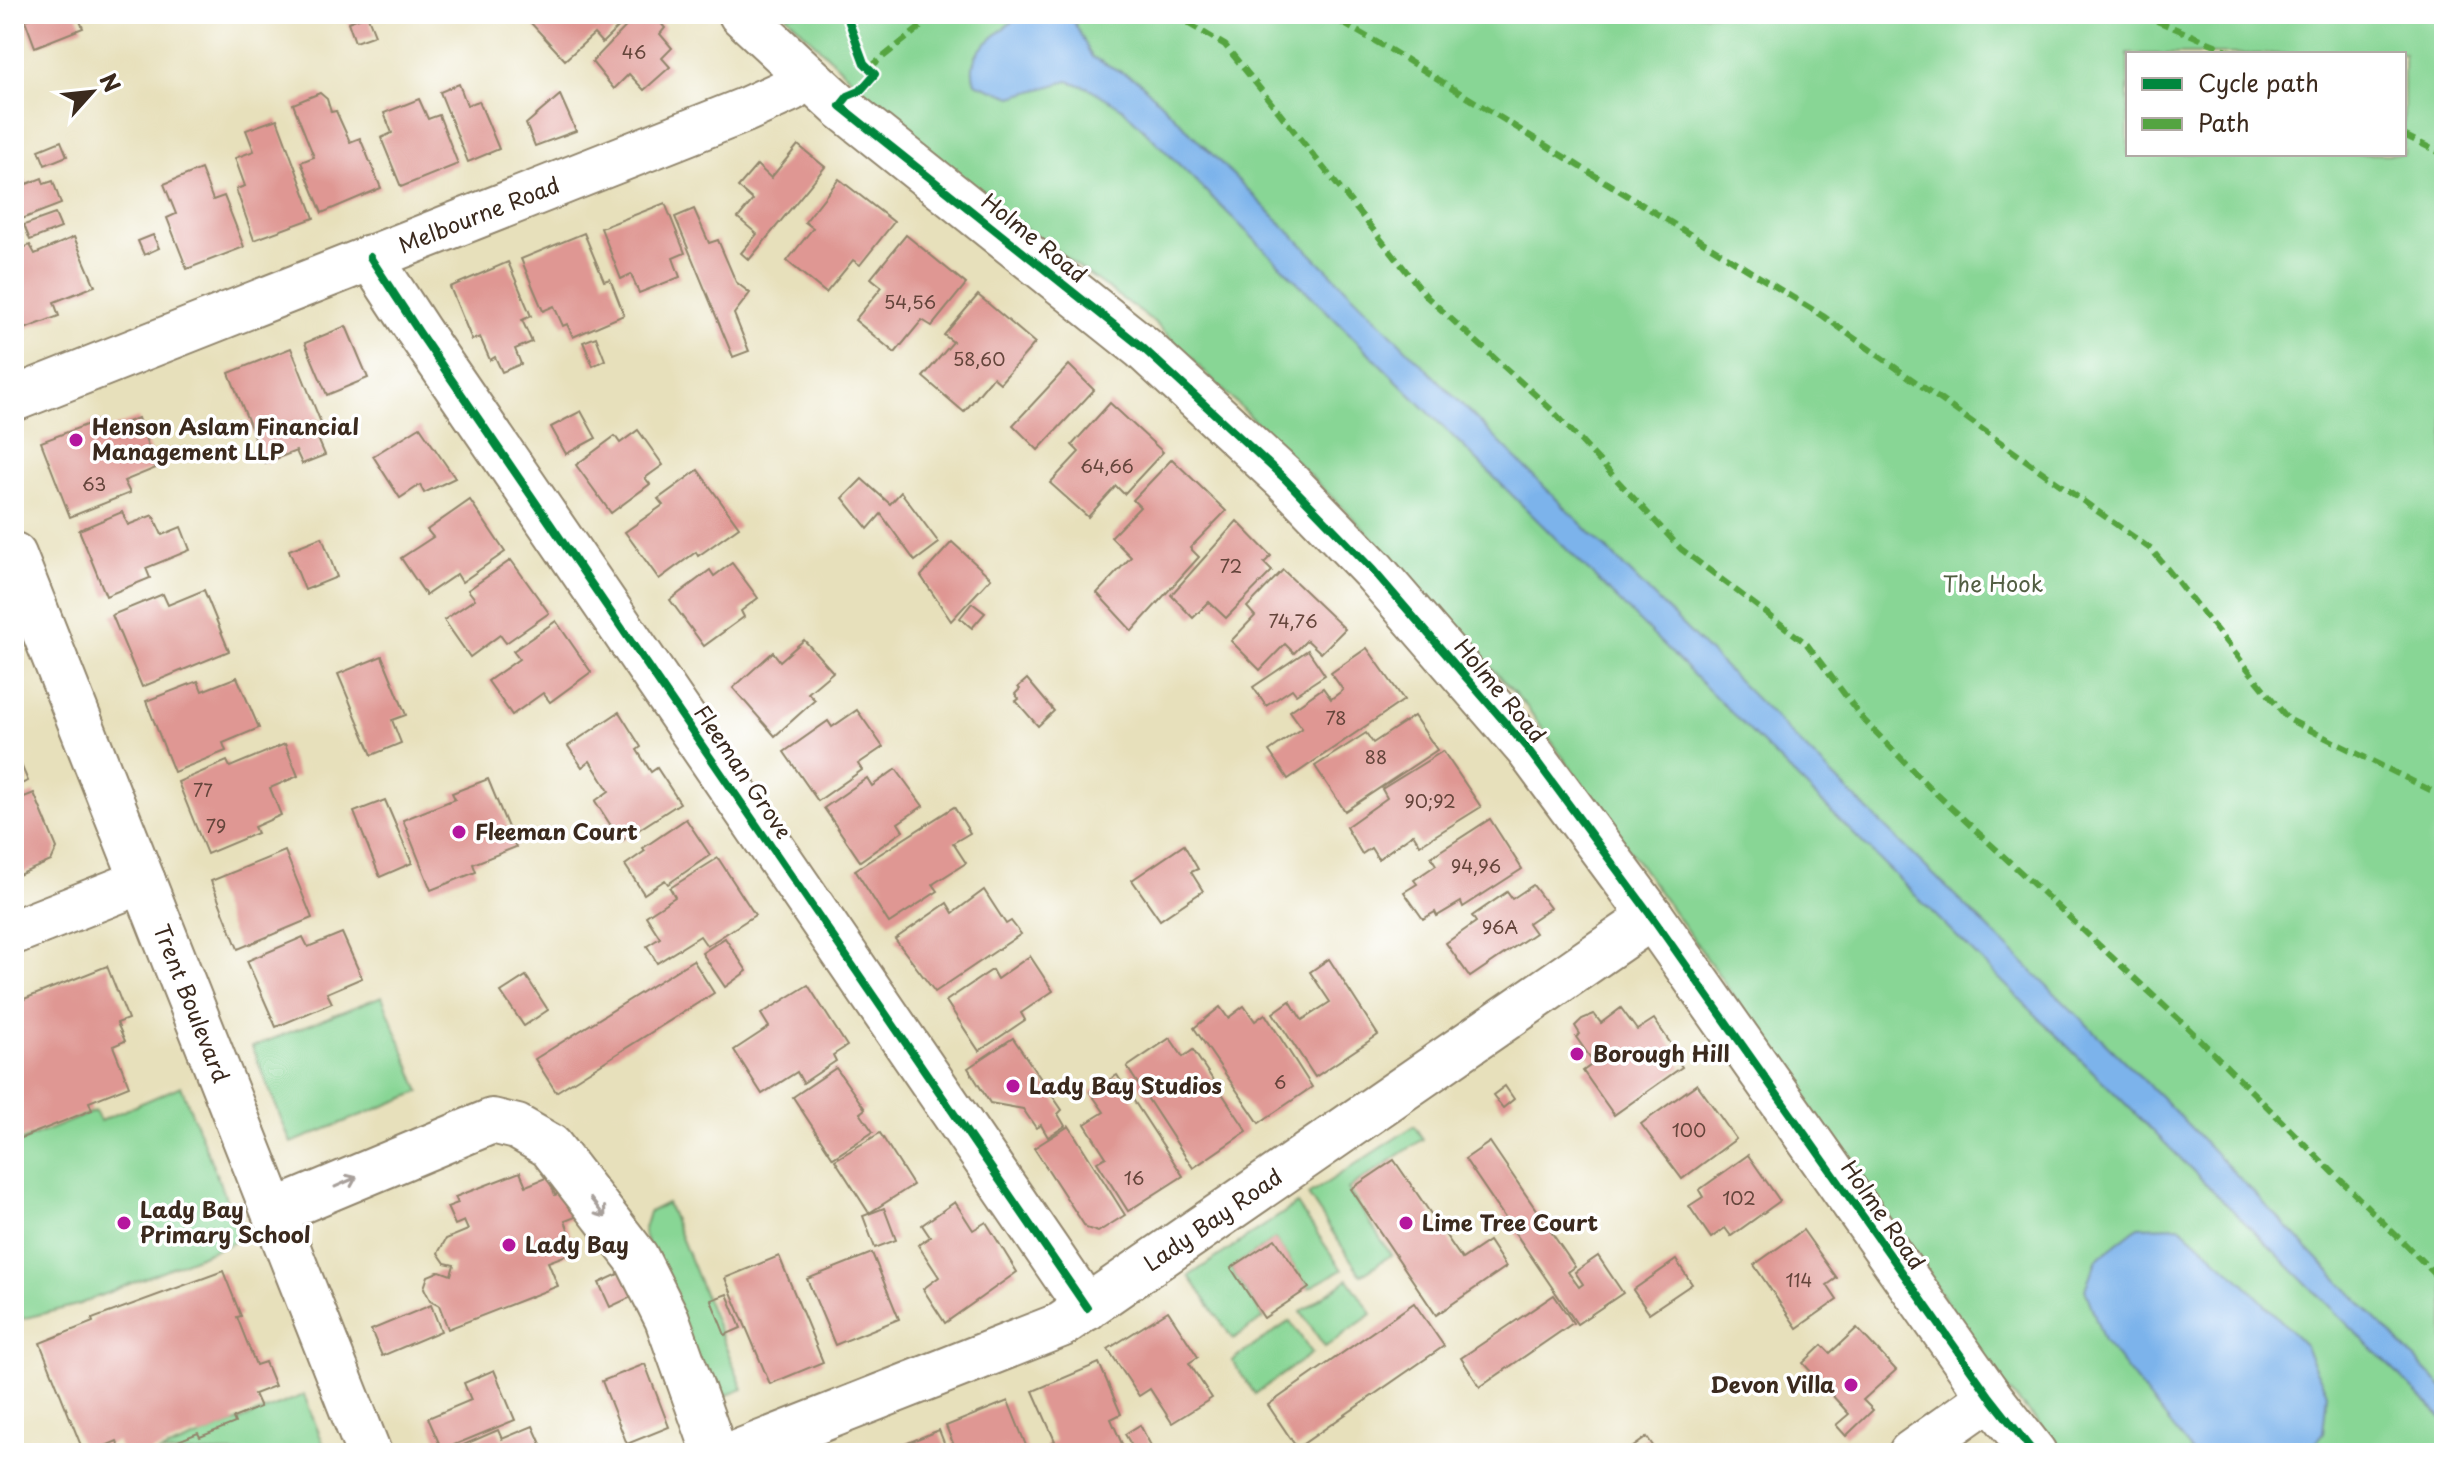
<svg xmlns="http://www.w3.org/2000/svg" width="2458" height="1467" viewBox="0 0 2458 1467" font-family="'Playpen Sans',sans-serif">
  <rect width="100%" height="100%" fill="#fff"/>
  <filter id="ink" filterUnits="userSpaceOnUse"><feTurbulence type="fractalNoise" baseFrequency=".0125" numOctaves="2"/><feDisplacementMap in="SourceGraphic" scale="16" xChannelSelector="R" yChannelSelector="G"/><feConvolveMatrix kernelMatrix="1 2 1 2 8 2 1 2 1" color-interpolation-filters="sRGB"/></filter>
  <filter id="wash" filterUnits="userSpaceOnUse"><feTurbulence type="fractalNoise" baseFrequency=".006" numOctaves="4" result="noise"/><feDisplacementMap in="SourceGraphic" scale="32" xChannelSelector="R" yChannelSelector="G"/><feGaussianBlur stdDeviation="1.8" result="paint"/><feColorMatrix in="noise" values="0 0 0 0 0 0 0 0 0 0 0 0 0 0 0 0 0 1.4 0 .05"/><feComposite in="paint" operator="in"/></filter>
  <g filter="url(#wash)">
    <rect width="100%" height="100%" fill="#e7e0bb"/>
    <g fill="#88d695" stroke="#62805a" stroke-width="2" fill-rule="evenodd">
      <path d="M785,14H2444V1453H2067L2007,1389L1716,971L1526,706L1373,538L1154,322L1001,211L896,123ZM2128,54H2404V154H2128Z"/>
      <polygon points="382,996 420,1092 291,1143 252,1047"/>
      <polygon points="181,1086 242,1239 77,1305 14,1321 14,1144 95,1111 100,1121"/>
      <polygon points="1414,1126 1423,1139 1348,1189 1391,1255 1361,1275 1308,1195"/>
      <polygon points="667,1203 743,1389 709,1402 643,1232 649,1212"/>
      <polygon points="1297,1204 1342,1270 1309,1288 1275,1239 1231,1268 1264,1318 1233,1339 1189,1276"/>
      <polygon points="1348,1279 1372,1314 1325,1347 1301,1312"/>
      <polygon points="1290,1321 1312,1353 1255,1394 1232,1361"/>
      <polygon points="304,1395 327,1453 158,1453"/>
    </g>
    <g fill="#7bb3eb" stroke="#5b6e84" stroke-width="2">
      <path d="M1020,14H1070L1092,57L1139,81L1846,789L2164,1100L2444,1389V1420L1122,108L1089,88L1068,81L1012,97L975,83C963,48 1001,35 1020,14Z"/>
      <polygon points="2180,1226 2245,1284 2303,1343 2327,1393 2323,1433 2308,1453 2193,1453 2104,1341 2085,1289 2097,1259 2138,1227"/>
    </g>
    <g id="blocks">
      <g fill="#df9793">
        <polygon points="40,14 77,14 83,28 35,47 25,20"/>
        <polygon points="538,14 632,14 602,43 594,34 565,60 530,22"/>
        <polygon points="638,14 653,14 665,28 660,34 672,48 662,58 670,67 644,90 629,74 614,89 592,62"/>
        <polygon points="367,15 375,35 355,42 348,22"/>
        <polygon points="459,84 467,105 479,101 499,149 468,162 440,92"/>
        <polygon points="320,93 327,99 331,112 336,111 350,142 360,138 381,188 322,213 301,162 314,157 293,104"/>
        <polygon points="560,95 576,131 535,146 526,124"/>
        <polygon points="419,99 428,119 439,115 458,164 401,187 381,138 392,133 384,113"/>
        <polygon points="277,119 314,218 254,240 236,189 245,186 235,158 254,151 246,130"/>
        <polygon points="61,141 67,156 45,165 39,150"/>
        <polygon points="798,145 825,167 749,260 741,253 757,234 738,218 753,200 738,187 757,165 771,178"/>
        <polygon points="14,152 27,184 42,178 44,184 53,181 61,204 14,222"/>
        <polygon points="201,169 213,200 224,196 244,247 187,269 167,218 176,214 164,184"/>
        <polygon points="839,179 894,222 860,265 853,260 826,293 787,261 813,228 805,222"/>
        <polygon points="665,203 685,253 673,258 680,277 639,293 631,274 621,279 601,228"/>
        <polygon points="694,209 709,243 718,240 736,282 750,293 734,314 749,351 733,357 675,217"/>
        <polygon points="55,214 61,228 30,240 24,225"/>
        <polygon points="584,233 604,281 610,279 624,315 573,337 567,324 563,326 554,306 543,311 521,259"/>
        <polygon points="153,235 159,248 144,255 138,241"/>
        <polygon points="906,235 966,284 932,326 922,320 895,353 855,320 882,287 871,278"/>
        <polygon points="74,237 95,286 54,302 59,316 14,333 14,252 30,245 35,254"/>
        <polygon points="508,262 531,316 522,320 532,342 515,349 521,364 502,372 495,357 490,360 480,337 472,340 450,287"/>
        <polygon points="978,295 1035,343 1000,383 993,377 964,412 923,377 953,342 944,335"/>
        <polygon points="346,326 368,378 327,395 305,343"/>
        <polygon points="596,337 605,360 593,366 583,342"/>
        <polygon points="291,348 327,438 319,441 325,455 302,464 296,451 265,463 229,373"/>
        <polygon points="1069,365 1094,390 1038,450 1013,425"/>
        <polygon points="1110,403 1163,452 1124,494 1116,486 1088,517 1050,483 1079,452 1072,445"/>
        <polygon points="581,411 596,438 566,454 551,427"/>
        <polygon points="138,418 156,468 124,481 130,493 70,517 41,442 99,420 103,431"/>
        <polygon points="420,427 455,478 424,493 420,485 400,498 373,456"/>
        <polygon points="638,430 663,465 645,478 650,484 611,513 576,465 615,436 620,443"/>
        <polygon points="1172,459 1226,511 1190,548 1199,557 1132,631 1097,593 1131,557 1111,537 1140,507 1133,500"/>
        <polygon points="698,470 739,527 698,556 696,552 659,579 625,532 663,505 658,499"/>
        <polygon points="862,479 890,504 901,492 939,543 915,561 881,514 868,529 843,498"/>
        <polygon points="470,500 505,552 462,582 457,574 426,595 401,558 433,537 427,530"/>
        <polygon points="122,512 128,525 153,515 162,535 181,527 190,550 146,568 150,578 106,596 79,530"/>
        <polygon points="1237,521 1271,556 1264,563 1272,571 1226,618 1209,602 1193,618 1171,595"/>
        <polygon points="322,537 337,577 305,590 289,550"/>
        <polygon points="952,542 991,578 951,621 921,576"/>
        <polygon points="511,560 549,613 506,643 500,635 470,657 444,620 475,599 468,590"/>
        <polygon points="732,563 758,598 741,611 744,617 704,646 670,600 710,570 714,576"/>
        <polygon points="1283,570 1345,629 1321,653 1307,640 1294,653 1285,644 1260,670 1231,641 1255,616 1247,607"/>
        <polygon points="204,590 229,651 142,687 112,615 163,594 168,605"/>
        <polygon points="972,603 985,613 972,628 960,618"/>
        <polygon points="556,621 591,672 550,702 543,693 512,715 488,681 519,659 513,651"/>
        <polygon points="804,640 833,672 808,693 815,700 775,736 733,688 773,652 780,661"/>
        <polygon points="1367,648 1404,700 1288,779 1269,751 1302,728 1290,711 1323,688 1331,699 1343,690 1331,673"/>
        <polygon points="1308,650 1325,675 1296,694 1292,689 1266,706 1253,687"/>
        <polygon points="382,656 406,715 392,720 401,743 372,755 338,674"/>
        <polygon points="237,677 259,728 223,743 226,751 174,772 146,701 198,681 202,691"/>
        <polygon points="1027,679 1054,711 1038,726 1016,701 1019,699 1015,694 1020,689 1018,687"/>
        <polygon points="857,710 883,747 858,764 862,770 818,801 784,752 828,721 832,727"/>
        <polygon points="619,712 641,747 637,750 651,772 657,768 680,803 621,841 595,801 609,791 590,761 582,767 568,746"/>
        <polygon points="1414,716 1437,750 1345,811 1315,766 1366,733 1373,743"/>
        <polygon points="285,744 298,776 270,788 281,815 254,827 257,833 207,854 178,782 227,761 230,767"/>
        <polygon points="14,748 28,781 14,787"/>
        <polygon points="1443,751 1481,807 1420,845 1413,834 1378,859 1371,848 1362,854 1346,827 1387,798 1382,789"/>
        <polygon points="896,769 923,806 898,823 903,831 860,861 824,808 867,778 872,786"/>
        <polygon points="488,779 516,847 473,864 476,872 431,890 403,820 455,799 452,793"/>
        <polygon points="34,793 57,848 51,861 14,877 14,801"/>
        <polygon points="385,800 412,863 380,877 354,812"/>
        <polygon points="954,807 970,833 953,843 966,863 933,884 938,891 889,923 855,870"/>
        <polygon points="686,819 710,855 668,884 665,880 644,894 625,865 645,851 643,848"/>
        <polygon points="1490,819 1522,869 1463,907 1461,902 1437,916 1435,912 1423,919 1404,892 1417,884 1414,880 1436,865 1431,857"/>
        <polygon points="1184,845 1198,869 1191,872 1203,891 1160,920 1132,880"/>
        <polygon points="285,851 312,918 238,949 211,881"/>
        <polygon points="718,858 755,915 707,946 700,936 657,963 647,946 660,938 646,916 675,897 670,888"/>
        <polygon points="1533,885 1550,908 1528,923 1535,933 1470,977 1446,943 1476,922 1472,916 1507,892 1512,899"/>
        <polygon points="984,890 1006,924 1011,921 1021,934 935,992 895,939 947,903 953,913"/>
        <polygon points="342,933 362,978 327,993 332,1003 276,1027 247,961 303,937 308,947"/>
        <polygon points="725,938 747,971 725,987 702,953"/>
        <polygon points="1030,956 1053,991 1021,1013 1025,1020 979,1051 946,1001 992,970 997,979"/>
        <polygon points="1329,959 1378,1035 1315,1077 1273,1013 1290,1001 1302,1020 1330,1002 1310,972"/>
        <polygon points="693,960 714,993 556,1092 535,1059"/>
        <polygon points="107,966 128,1019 117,1023 125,1041 113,1046 129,1086 89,1102 92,1110 14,1141 14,1003"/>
        <polygon points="526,976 548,1010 524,1026 501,992"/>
        <polygon points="808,985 847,1046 833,1055 836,1061 803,1083 797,1072 762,1094 734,1050 769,1027 761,1014"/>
        <polygon points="1244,1006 1255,1021 1265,1014 1312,1087 1259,1123 1194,1028 1220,1007 1228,1018"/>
        <polygon points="1621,1008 1637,1030 1654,1019 1675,1050 1672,1052 1682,1067 1614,1115 1583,1071 1594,1063 1576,1037 1580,1034 1575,1026 1582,1019 1594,1014 1601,1023"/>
        <polygon points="1013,1038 1062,1110 1058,1114 1065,1126 1048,1137 1041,1125 1036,1128 1023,1109 990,1103 968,1068"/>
        <polygon points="1170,1038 1183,1057 1193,1050 1247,1131 1193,1168 1127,1067"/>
        <polygon points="836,1068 865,1109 860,1113 873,1132 833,1158 793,1097"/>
        <polygon points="1117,1075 1183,1176 1128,1211 1097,1162 1106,1157 1085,1124 1104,1112 1090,1092"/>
        <polygon points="1697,1084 1736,1139 1682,1179 1641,1124"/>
        <polygon points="1505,1086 1514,1099 1503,1108 1493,1095"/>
        <polygon points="1069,1126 1125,1215 1098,1232 1086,1228 1034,1148"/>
        <polygon points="880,1133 913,1185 869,1213 835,1160"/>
        <polygon points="1490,1142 1575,1267 1568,1272 1579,1287 1583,1284 1575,1272 1598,1256 1623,1293 1577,1324 1465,1159"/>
        <polygon points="1748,1155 1780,1201 1731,1236 1725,1228 1711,1238 1689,1206 1703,1197 1699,1190"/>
        <polygon points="1394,1160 1462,1259 1489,1241 1506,1267 1436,1315 1351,1189"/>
        <polygon points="520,1172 526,1186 548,1177 555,1195 573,1188 583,1214 565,1221 577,1251 548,1262 558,1286 448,1329 439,1305 430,1300 424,1288 428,1276 440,1271 451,1275 454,1265 445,1263 438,1253 446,1239 468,1230 464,1221 455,1225 447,1207 458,1203 455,1197"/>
        <polygon points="955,1202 973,1230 986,1222 1017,1272 945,1323 923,1289 939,1277 918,1245 930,1237 922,1225"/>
        <polygon points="884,1208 896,1240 875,1248 863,1216"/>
        <polygon points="1803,1230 1837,1278 1827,1285 1837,1300 1797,1328 1754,1265"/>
        <polygon points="1275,1239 1309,1288 1264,1318 1231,1268"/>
        <polygon points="872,1253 899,1319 835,1345 807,1279"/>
        <polygon points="779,1256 823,1362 770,1384 725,1278"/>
        <polygon points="1676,1260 1692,1284 1649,1313 1633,1290"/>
        <polygon points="631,1268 642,1292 610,1307 599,1283"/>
        <polygon points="223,1271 241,1316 237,1317 256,1365 265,1362 275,1386 254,1394 260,1407 233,1418 235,1423 200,1437 198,1433 148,1453 122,1453 117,1441 98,1449 99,1453 84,1453 40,1343 93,1322 92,1319"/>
        <polygon points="727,1294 741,1328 725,1335 711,1300"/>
        <polygon points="1554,1295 1573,1323 1480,1387 1461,1358"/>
        <polygon points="1414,1303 1444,1346 1297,1448 1268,1405"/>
        <polygon points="431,1305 441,1331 382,1356 371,1330"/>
        <polygon points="1168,1311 1198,1357 1189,1363 1212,1398 1172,1423 1150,1389 1139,1396 1108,1349"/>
        <polygon points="1857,1328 1896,1370 1863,1400 1873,1410 1846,1436 1836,1425 1849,1414 1803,1363 1822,1345 1830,1353"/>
        <polygon points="1099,1363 1121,1414 1111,1419 1126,1453 1050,1453 1046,1445 1055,1441 1033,1391"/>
        <polygon points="645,1364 669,1427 627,1444 602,1381"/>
        <polygon points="494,1370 515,1420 442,1450 428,1418 471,1400 464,1383"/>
        <polygon points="1008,1401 1029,1453 957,1453 946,1426"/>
        <polygon points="1140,1425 1155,1453 1136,1453 1125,1434"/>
        <polygon points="533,1426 545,1453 445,1453 498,1430 502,1439"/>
        <polygon points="939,1430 948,1453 883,1453"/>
        <polygon points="1647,1437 1658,1453 1625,1453"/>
      </g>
    </g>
  </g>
  <g filter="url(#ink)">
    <use href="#blocks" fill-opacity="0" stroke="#91856c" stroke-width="2"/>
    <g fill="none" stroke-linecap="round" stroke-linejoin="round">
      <defs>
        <g id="minor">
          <polyline points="741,14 840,106 1143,348 1284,478 1373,570 1527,748 1652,917 1990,1397 2034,1453"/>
          <polyline points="370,257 419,332 1087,1308"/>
          <path id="s1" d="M14,399L745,110L791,89L805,75"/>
          <path id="s2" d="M14,555L369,1453"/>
          <polyline points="14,932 143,881"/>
          <polyline points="274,1212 492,1121 517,1127 550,1146 636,1257 667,1319 715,1453"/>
          <path id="s3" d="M736,1453L1061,1325L1652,917"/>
          <polyline points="1911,1453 1990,1397"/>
        </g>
      </defs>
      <use href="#minor" stroke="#91856c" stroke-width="48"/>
      <use href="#minor" stroke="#fff" stroke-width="44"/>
      <g stroke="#54a441" stroke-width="6" stroke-dasharray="12 6" stroke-linecap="butt">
        <polyline points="1172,14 1225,45 1427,297 1552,410 1681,549 1806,643 1863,719 1928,786 2185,1025 2444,1283"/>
        <polyline points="1326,14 1389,49 1823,316 2152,550 2288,719 2444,797"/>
        <polyline points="2140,14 2237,54"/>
        <polyline points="869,68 937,14"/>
        <polyline points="2404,135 2444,155"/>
      </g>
      <defs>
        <g id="cycleway">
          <polyline points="846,14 864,63 875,74 860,91 848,96 840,106 1143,348 1284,478 1373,570 1527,748 1652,917 1990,1397 2034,1453"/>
          <polyline points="370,257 419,332 1087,1308"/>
        </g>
      </defs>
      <use href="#cycleway" stroke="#fff" stroke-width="13"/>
      <use href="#cycleway" stroke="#00873e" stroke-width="8"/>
    </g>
    <defs><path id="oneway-shaft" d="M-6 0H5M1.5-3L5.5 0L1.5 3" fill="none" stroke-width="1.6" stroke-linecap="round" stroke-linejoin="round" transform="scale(2)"/></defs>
    <g stroke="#a79f9a">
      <use href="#oneway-shaft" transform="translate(346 1182) rotate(-24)"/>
      <use href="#oneway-shaft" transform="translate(598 1208) rotate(52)"/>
    </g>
  </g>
  <g fill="#b5179e" stroke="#fff" stroke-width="3">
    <circle cx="76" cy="440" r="8"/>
    <circle cx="459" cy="832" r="8"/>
    <circle cx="1577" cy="1054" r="8"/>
    <circle cx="1013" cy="1086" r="8"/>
    <circle cx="124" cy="1223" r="8"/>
    <circle cx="1406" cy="1223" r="8"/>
    <circle cx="509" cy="1245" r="8"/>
    <circle cx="1851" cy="1385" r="8"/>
  </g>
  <g text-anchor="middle" stroke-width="7" stroke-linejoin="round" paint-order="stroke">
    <g font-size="18" fill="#64453b">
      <text x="634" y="59">46</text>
      <text x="910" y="309">54,56</text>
      <text x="979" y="366">58,60</text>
      <text x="1107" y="473">64,66</text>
      <text x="94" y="491">63</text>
      <text x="1231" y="573">72</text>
      <text x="1293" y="628">74,76</text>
      <text x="1336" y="725">78</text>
      <text x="1376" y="764">88</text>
      <text x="203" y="797">77</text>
      <text x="1430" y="808">90;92</text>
      <text x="216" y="833">79</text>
      <text x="1476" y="873">94,96</text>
      <text x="1500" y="934">96A</text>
      <text x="1280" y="1089">6</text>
      <text x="1689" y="1137">100</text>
      <text x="1134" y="1185">16</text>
      <text x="1739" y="1205">102</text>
      <text x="1799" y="1287">114</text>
    </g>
    <g font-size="22" fill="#3b2a1e" stroke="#fff">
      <text dy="8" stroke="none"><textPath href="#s1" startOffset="500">Melbourne Road</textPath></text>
      <text transform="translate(1034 238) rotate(39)" y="8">Holme Road</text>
      <text transform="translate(1500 691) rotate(50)" y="8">Holme Road</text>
      <text transform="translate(743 772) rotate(56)" y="8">Fleeman Grove</text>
      <text dy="8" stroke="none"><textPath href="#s2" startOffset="482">Trent Boulevard</textPath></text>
      <text transform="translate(1883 1215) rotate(55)" y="8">Holme Road</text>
      <text dy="8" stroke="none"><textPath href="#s3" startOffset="534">Lady Bay Road</textPath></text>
    </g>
    <g font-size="22" font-weight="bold" fill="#3b2a1e" stroke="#fff" text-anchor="start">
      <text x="92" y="435">Henson Aslam Financial<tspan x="92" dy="25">Management LLP</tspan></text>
      <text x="475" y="840">Fleeman Court</text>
      <text x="1593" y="1062">Borough Hill</text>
      <text x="1029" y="1094">Lady Bay Studios</text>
      <text x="140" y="1218">Lady Bay<tspan x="140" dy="25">Primary School</tspan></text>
      <text x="1422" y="1231">Lime Tree Court</text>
      <text x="525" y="1253">Lady Bay</text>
      <text x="1835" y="1393" text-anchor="end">Devon Villa</text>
    </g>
    <g font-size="22" fill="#525e42" stroke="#fff">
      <text x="1993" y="592">The Hook</text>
    </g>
  </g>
  <rect width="2458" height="1467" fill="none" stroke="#fff" stroke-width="48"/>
  <rect x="2126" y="52" width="280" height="104" fill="#ffffff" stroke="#b1aaa5" stroke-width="2"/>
  <rect x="2142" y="78" width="40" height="12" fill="#00873e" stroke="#b1aaa5" stroke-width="2"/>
  <text x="2198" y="92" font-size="24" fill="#3b2a1e">Cycle path</text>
  <rect x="2142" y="118" width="40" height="12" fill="#54a441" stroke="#b1aaa5" stroke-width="2"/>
  <text x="2198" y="132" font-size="24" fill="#3b2a1e">Path</text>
  <g transform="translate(92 92) rotate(63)" stroke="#ffffff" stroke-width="6" paint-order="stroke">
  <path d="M0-6L14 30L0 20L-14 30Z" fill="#3b2a1e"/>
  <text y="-12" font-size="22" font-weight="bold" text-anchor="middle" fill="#3b2a1e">N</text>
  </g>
</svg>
